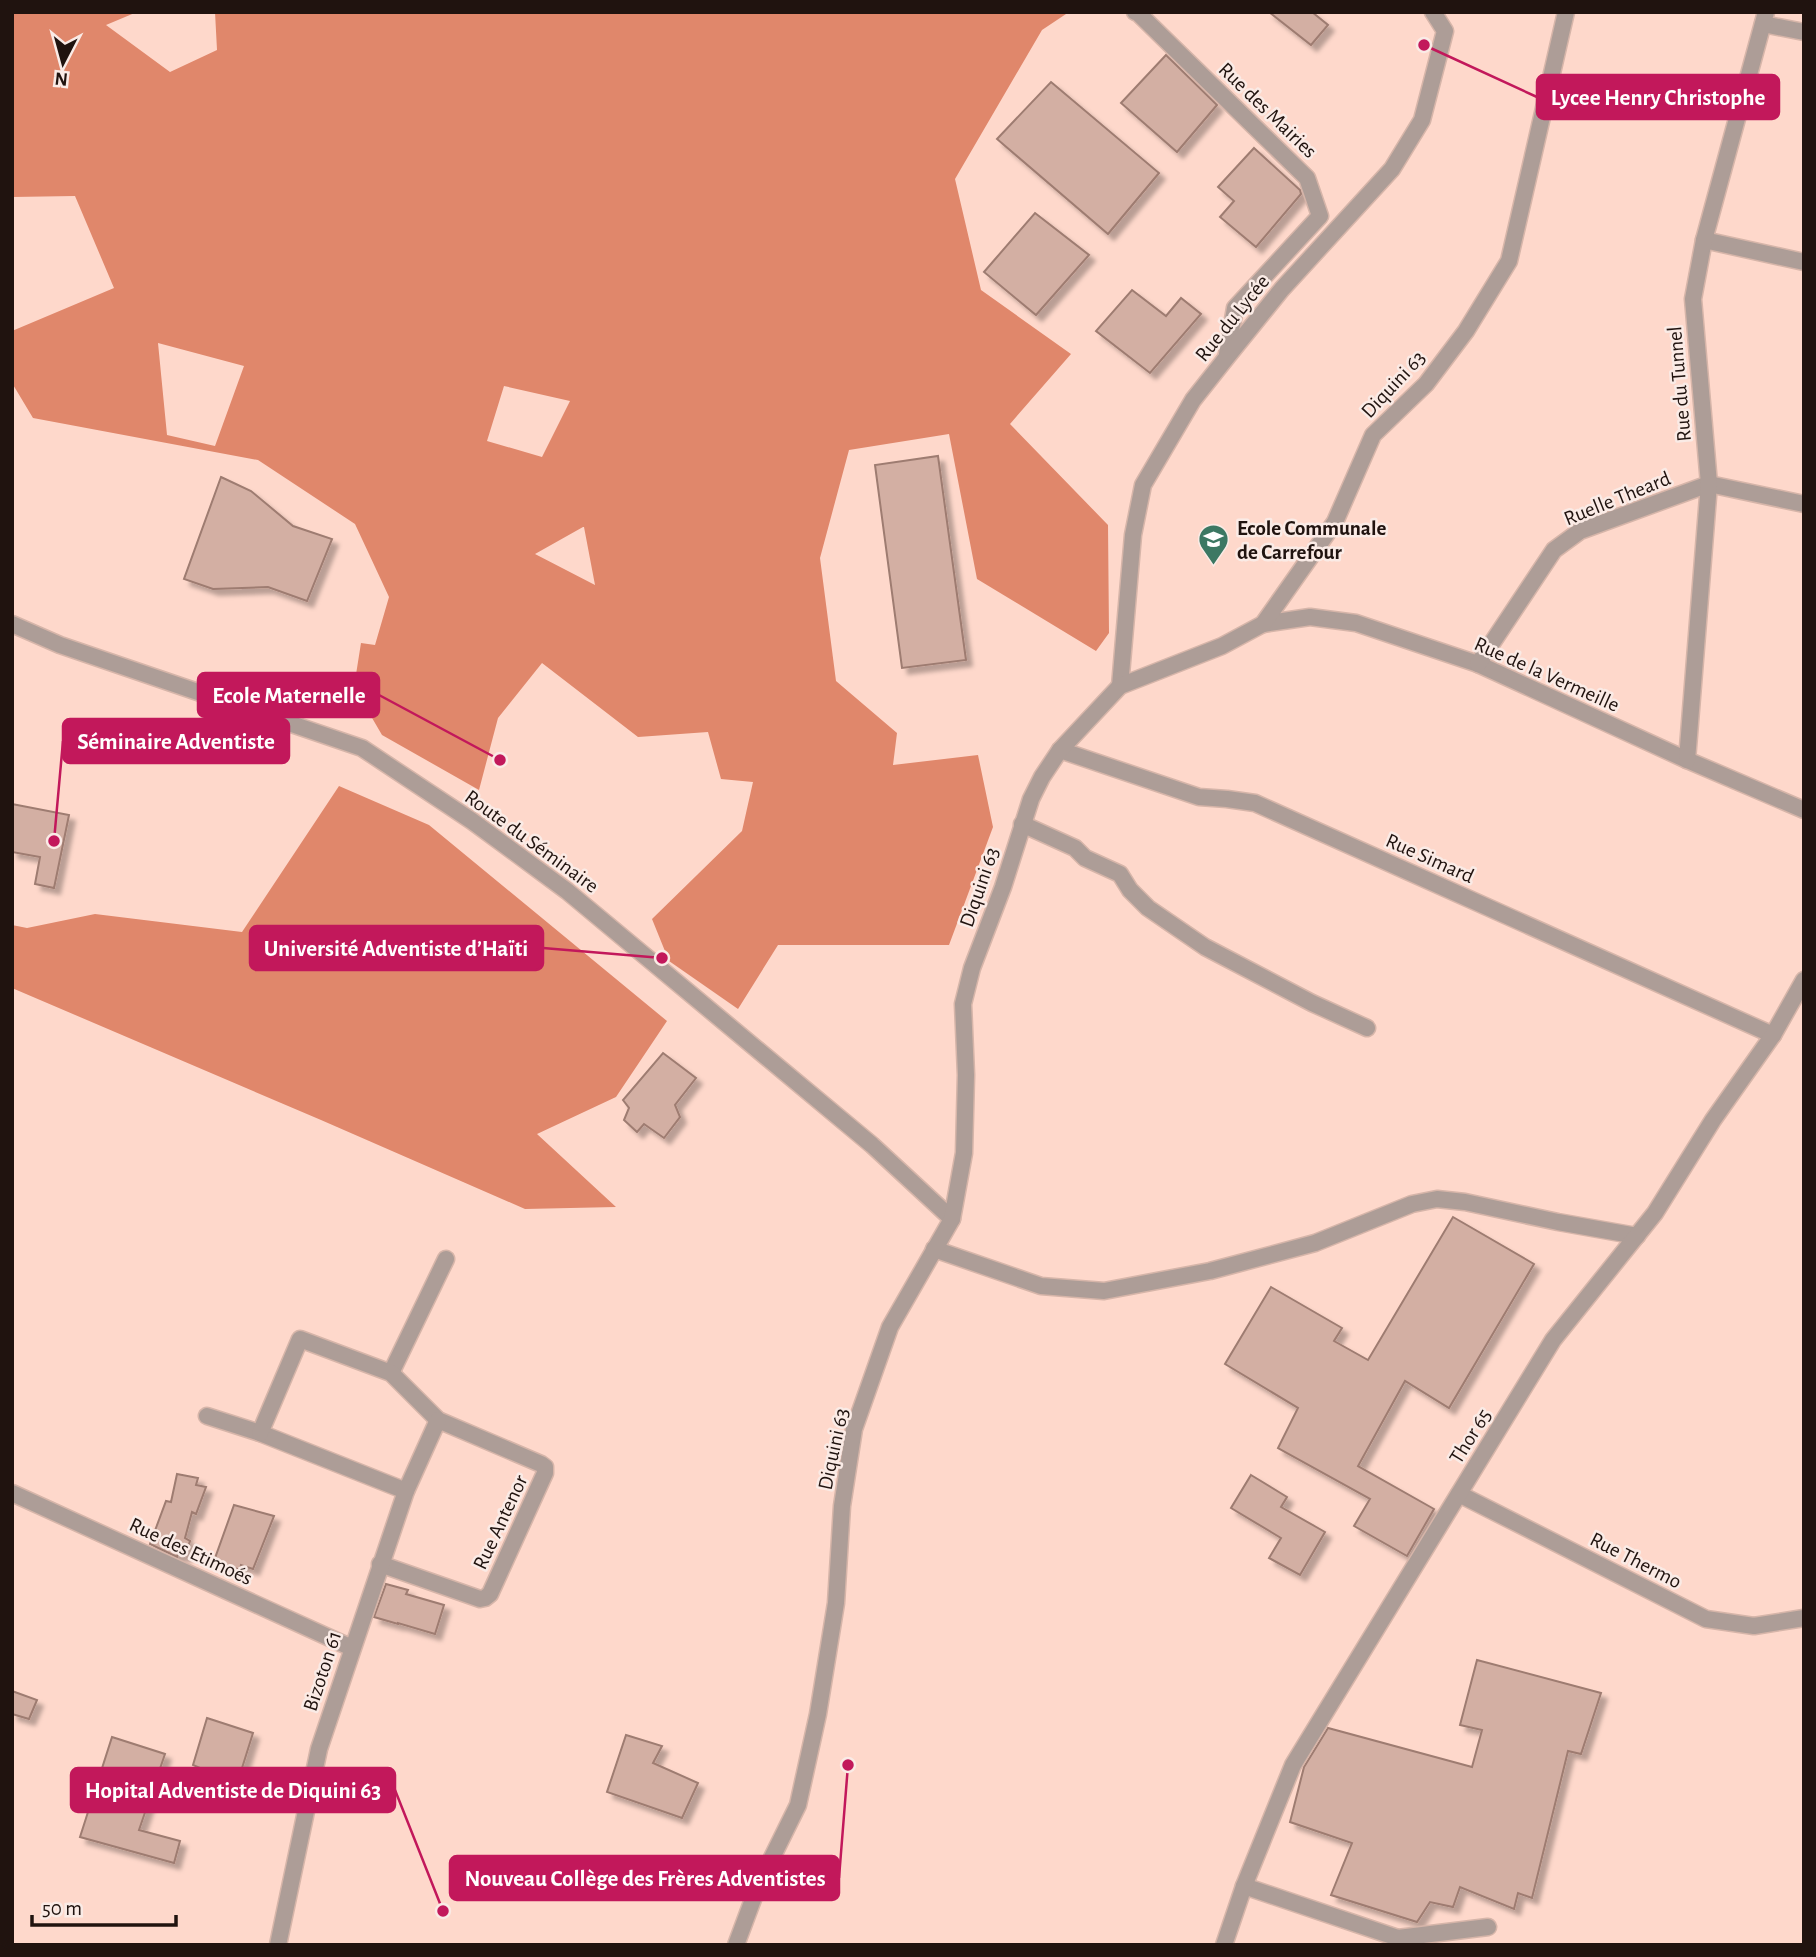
<svg xmlns="http://www.w3.org/2000/svg" width="1816" height="1957" viewBox="0 0 1816 1957" font-family="'Alegreya Sans',sans-serif">
  <defs>
    <filter id="shadow"><feDropShadow dx="6" dy="6" stdDeviation="2" flood-color="#0004"/></filter>
  </defs>
  <rect width="100%" height="100%" fill="#fed8cb"/>
  <g fill="#e0876b" fill-rule="evenodd">
    <path d="M12,12H137L106,25L170,72L217,50L215,12H1069L1042,30L955,179L981,290L1071,354L1010,424L1108,525L1109,633L1096,651L977,579L949,434L849,450L820,558L836,681L897,733L893,765L978,755L993,827L949,945H778L738,1009L669,961L652,919L742,831L753,782L721,779L708,732L638,737L542,663L498,718L479,790L382,735L354,687L361,643L375,645L389,597L355,524L258,460L33,418L12,383V331L114,288L75,196L12,197ZM158,343L244,366L215,446L167,435ZM504,386L570,401L542,457L487,441ZM583,527H584L595,585L535,554Z"/>
    <polygon points="339,786 429,825 667,1021 616,1097 537,1134 616,1207 525,1209 321,1120 12,988 12,925 27,928 95,914 242,932"/>
  </g>
  <g fill="#d3afa3" stroke="#9e7c71" stroke-width="2" filter="url(#shadow)">
    <polygon points="1269,12 1312,12 1328,25 1311,45"/>
    <polygon points="1166,55 1217,105 1177,152 1121,103"/>
    <polygon points="1051,82 1159,173 1108,234 997,139"/>
    <polygon points="1254,148 1300,190 1301,194 1256,247 1220,217 1234,201 1218,187"/>
    <polygon points="1035,213 1089,255 1036,315 984,272"/>
    <polygon points="1132,290 1166,316 1181,298 1201,314 1150,373 1096,331"/>
    <polygon points="938,456 966,660 902,668 875,465"/>
    <polygon points="221,477 251,491 293,526 332,539 307,601 268,587 213,589 184,579"/>
    <polygon points="12,804 69,815 54,888 35,884 40,857 12,852"/>
    <polygon points="663,1053 696,1078 675,1105 680,1117 664,1138 644,1124 637,1132 624,1120 629,1108 623,1100"/>
    <polygon points="1453,1217 1534,1264 1449,1408 1405,1381 1358,1466 1434,1509 1407,1556 1354,1526 1370,1499 1278,1448 1298,1408 1225,1364 1271,1287 1342,1328 1334,1341 1368,1360"/>
    <polygon points="177,1474 198,1478 196,1485 206,1487 196,1514 192,1512 185,1538 190,1541 185,1556 178,1554 177,1557 150,1544 166,1501 171,1502"/>
    <polygon points="1251,1475 1287,1497 1281,1507 1325,1532 1300,1575 1269,1558 1281,1538 1231,1508"/>
    <polygon points="234,1505 274,1516 253,1569 241,1565 240,1570 214,1561"/>
    <polygon points="386,1584 408,1590 406,1594 444,1605 435,1634 398,1623 398,1624 374,1617"/>
    <polygon points="1477,1660 1601,1693 1581,1754 1568,1751 1532,1898 1518,1893 1514,1909 1460,1887 1453,1907 1430,1902 1417,1922 1331,1895 1352,1843 1290,1822 1304,1767 1328,1728 1472,1767 1482,1730 1460,1725"/>
    <polygon points="12,1691 37,1700 29,1719 12,1714"/>
    <polygon points="207,1718 253,1733 237,1784 193,1765"/>
    <polygon points="626,1735 662,1746 653,1763 698,1783 682,1818 607,1792"/>
    <polygon points="112,1737 165,1754 139,1830 180,1841 174,1863 80,1837"/>
  </g>
  <g fill="none" stroke-linecap="round" stroke-linejoin="round">
    <defs>
      <g id="minor">
        <polyline points="1135,12 1138,13 1307,178 1320,216 1235,308 1227,354"/>
        <polyline points="1763,24 1804,32"/>
        <polyline points="1704,240 1804,262"/>
        <polyline points="12,624 60,645 362,748 472,821 567,891 872,1145 952,1219"/>
        <polyline points="1263,624 1310,617 1356,623 1478,664 1687,760 1804,810"/>
        <polyline points="1478,664 1554,550 1580,531 1709,484 1804,504"/>
        <polyline points="1120,686 1133,535 1143,485 1193,400 1227,357 1282,289 1392,169 1422,120 1445,31 1433,12"/>
        <polyline points="1060,750 1199,797 1227,799 1255,803 1773,1035"/>
        <polyline points="1687,760 1709,484 1693,299 1704,240 1766,12"/>
        <polyline points="1022,824 1075,848 1085,858 1120,874 1130,890 1148,908 1205,947 1312,1003 1367,1028"/>
        <polyline points="934,1249 1041,1286 1104,1291 1210,1271 1315,1243 1412,1204 1437,1199 1465,1202 1558,1222 1637,1236"/>
        <polyline points="391,1373 446,1259"/>
        <polyline points="207,1416 260,1433 406,1491"/>
        <polyline points="260,1433 300,1339 391,1373 438,1420 541,1464 545,1467 545,1473 490,1594 485,1598 480,1599 380,1564"/>
        <polyline points="12,1493 352,1648"/>
        <polyline points="1459,1494 1706,1619 1754,1626 1804,1618"/>
        <polyline points="1244,1886 1398,1938 1488,1927"/>
        <polyline points="278,1945 319,1749 406,1491 438,1420"/>
        <polyline points="736,1945 758,1886 798,1805 818,1714 836,1603 842,1506 854,1429 890,1327 952,1219 964,1153 966,1075 963,1004 972,968 1003,887 1031,799 1042,777 1060,750 1120,686 1222,646 1263,624 1335,522 1373,435 1426,384 1466,331 1509,261 1566,12"/>
        <polyline points="1224,1945 1244,1886 1293,1765 1553,1340 1655,1213 1713,1120 1773,1035 1804,980"/>
      </g>
    </defs>
    <use href="#minor" stroke="#d6b5a9" stroke-width="19"/>
    <use href="#minor" stroke="#ad9d97" stroke-width="16"/>
  </g>
  <defs>
    <symbol id="school-pin" viewBox="-11 -11 22 30"><path d="M0 17L-7.5 6A9.5 9.5 0 1 1 7.5 6Z" fill="#3c7863" stroke="#faebe6"/><path d="M0-5L7-2L0 1L-7-2ZM-4 1L0 2.5L4 1V4Q0 6-4 4Z" fill="#fff"/></symbol>
  </defs>
  <g fill-rule="evenodd">
    <use href="#school-pin" x="1196" y="522" width="35" height="47"/>
  </g>
  <g text-anchor="middle" stroke-width="5" stroke-linejoin="round" paint-order="stroke">
    <g font-size="21" fill="#20130f" stroke="#faebe6">
      <text transform="translate(1268 110) rotate(44)" y="7">Rue des Mairies</text>
      <text transform="translate(1232 318) rotate(-51)" y="7">Rue du Lycée</text>
      <text transform="translate(1393 384) rotate(-47)" y="7">Diquini 63</text>
      <text transform="translate(1679 384) rotate(-95)" y="7">Rue du Tunnel</text>
      <text transform="translate(1617 498) rotate(-22)" y="7">Ruelle Theard</text>
      <text transform="translate(1547 674) rotate(24)" y="7">Rue de la Vermeille</text>
      <text transform="translate(532 841) rotate(36)" y="7">Route du Séminaire</text>
      <text transform="translate(1430 858) rotate(24)" y="7">Rue Simard</text>
      <text transform="translate(979 887) rotate(-71)" y="7">Diquini 63</text>
      <text transform="translate(1470 1436) rotate(-58)" y="7">Thor 65</text>
      <text transform="translate(833 1449) rotate(-78)" y="7">Diquini 63</text>
      <text transform="translate(500 1522) rotate(-65)" y="7">Rue Antenor</text>
      <text transform="translate(191 1551) rotate(25)" y="7">Rue des Etimoés</text>
      <text transform="translate(1636 1560) rotate(27)" y="7">Rue Thermo</text>
      <text transform="translate(322 1671) rotate(-72)" y="7">Bizoton 61</text>
    </g>
    <g font-size="21" font-weight="bold" fill="#20130f" stroke="#faebe6" text-anchor="start">
      <text x="1237" y="535">Ecole Communale<tspan x="1237" dy="24">de Carrefour</tspan></text>
    </g>
  </g>
  <path fill="none" stroke="#c2185b" stroke-width="2.5" d="M1424 45L1537 97M500 760L379 695M54 841L63 741M662 958L543 948M443 1911L395 1790M848 1765L839 1878"/>
  <g fill="#c2185b" stroke="#faebe6" stroke-width="2.5">
    <circle cx="1424" cy="45" r="7"/>
    <circle cx="500" cy="760" r="7"/>
    <circle cx="54" cy="841" r="7"/>
    <circle cx="662" cy="958" r="7"/>
    <circle cx="443" cy="1911" r="7"/>
    <circle cx="848" cy="1765" r="7"/>
  </g>
  <g fill="#c2185b" stroke="#c2185b" stroke-width="2.5">
    <rect x="1537" y="75" width="242" height="44" rx="7"/>
    <rect x="198" y="673" width="181" height="44" rx="7"/>
    <rect x="63" y="719" width="226" height="44" rx="7"/>
    <rect x="250" y="926" width="293" height="44" rx="7"/>
    <rect x="71" y="1768" width="324" height="44" rx="7"/>
    <rect x="450" y="1856" width="389" height="44" rx="7"/>
  </g>
  <g font-size="23" text-anchor="middle" font-weight="bold" fill="#fff">
    <text x="1658" y="105">Lycee Henry Christophe</text>
    <text x="289" y="703">Ecole Maternelle</text>
    <text x="176" y="749">Séminaire Adventiste</text>
    <text x="396" y="956">Université Adventiste d’Haïti</text>
    <text x="233" y="1798">Hopital Adventiste de Diquini 63</text>
    <text x="645" y="1886">Nouveau Collège des Frères Adventistes</text>
  </g>
  <rect width="1816" height="1957" fill="none" stroke="#20130f" stroke-width="28"/>
  <g transform="translate(63 63) rotate(186)" stroke="#faebe6" stroke-width="5" paint-order="stroke">
  <path d="M0-5L12 26L0 18L-12 26Z" fill="#20130f"/>
  <text y="-10" font-size="19" font-weight="bold" text-anchor="middle" fill="#20130f">N</text>
  </g>
  <path d="M32 1915v10h144v-10" fill="none" stroke="#20130f" stroke-width="3.5"/>
  <text x="42" y="1915" font-size="21" fill="#20130f" stroke="#faebe6" stroke-width="5" paint-order="stroke">50 m</text>
</svg>
